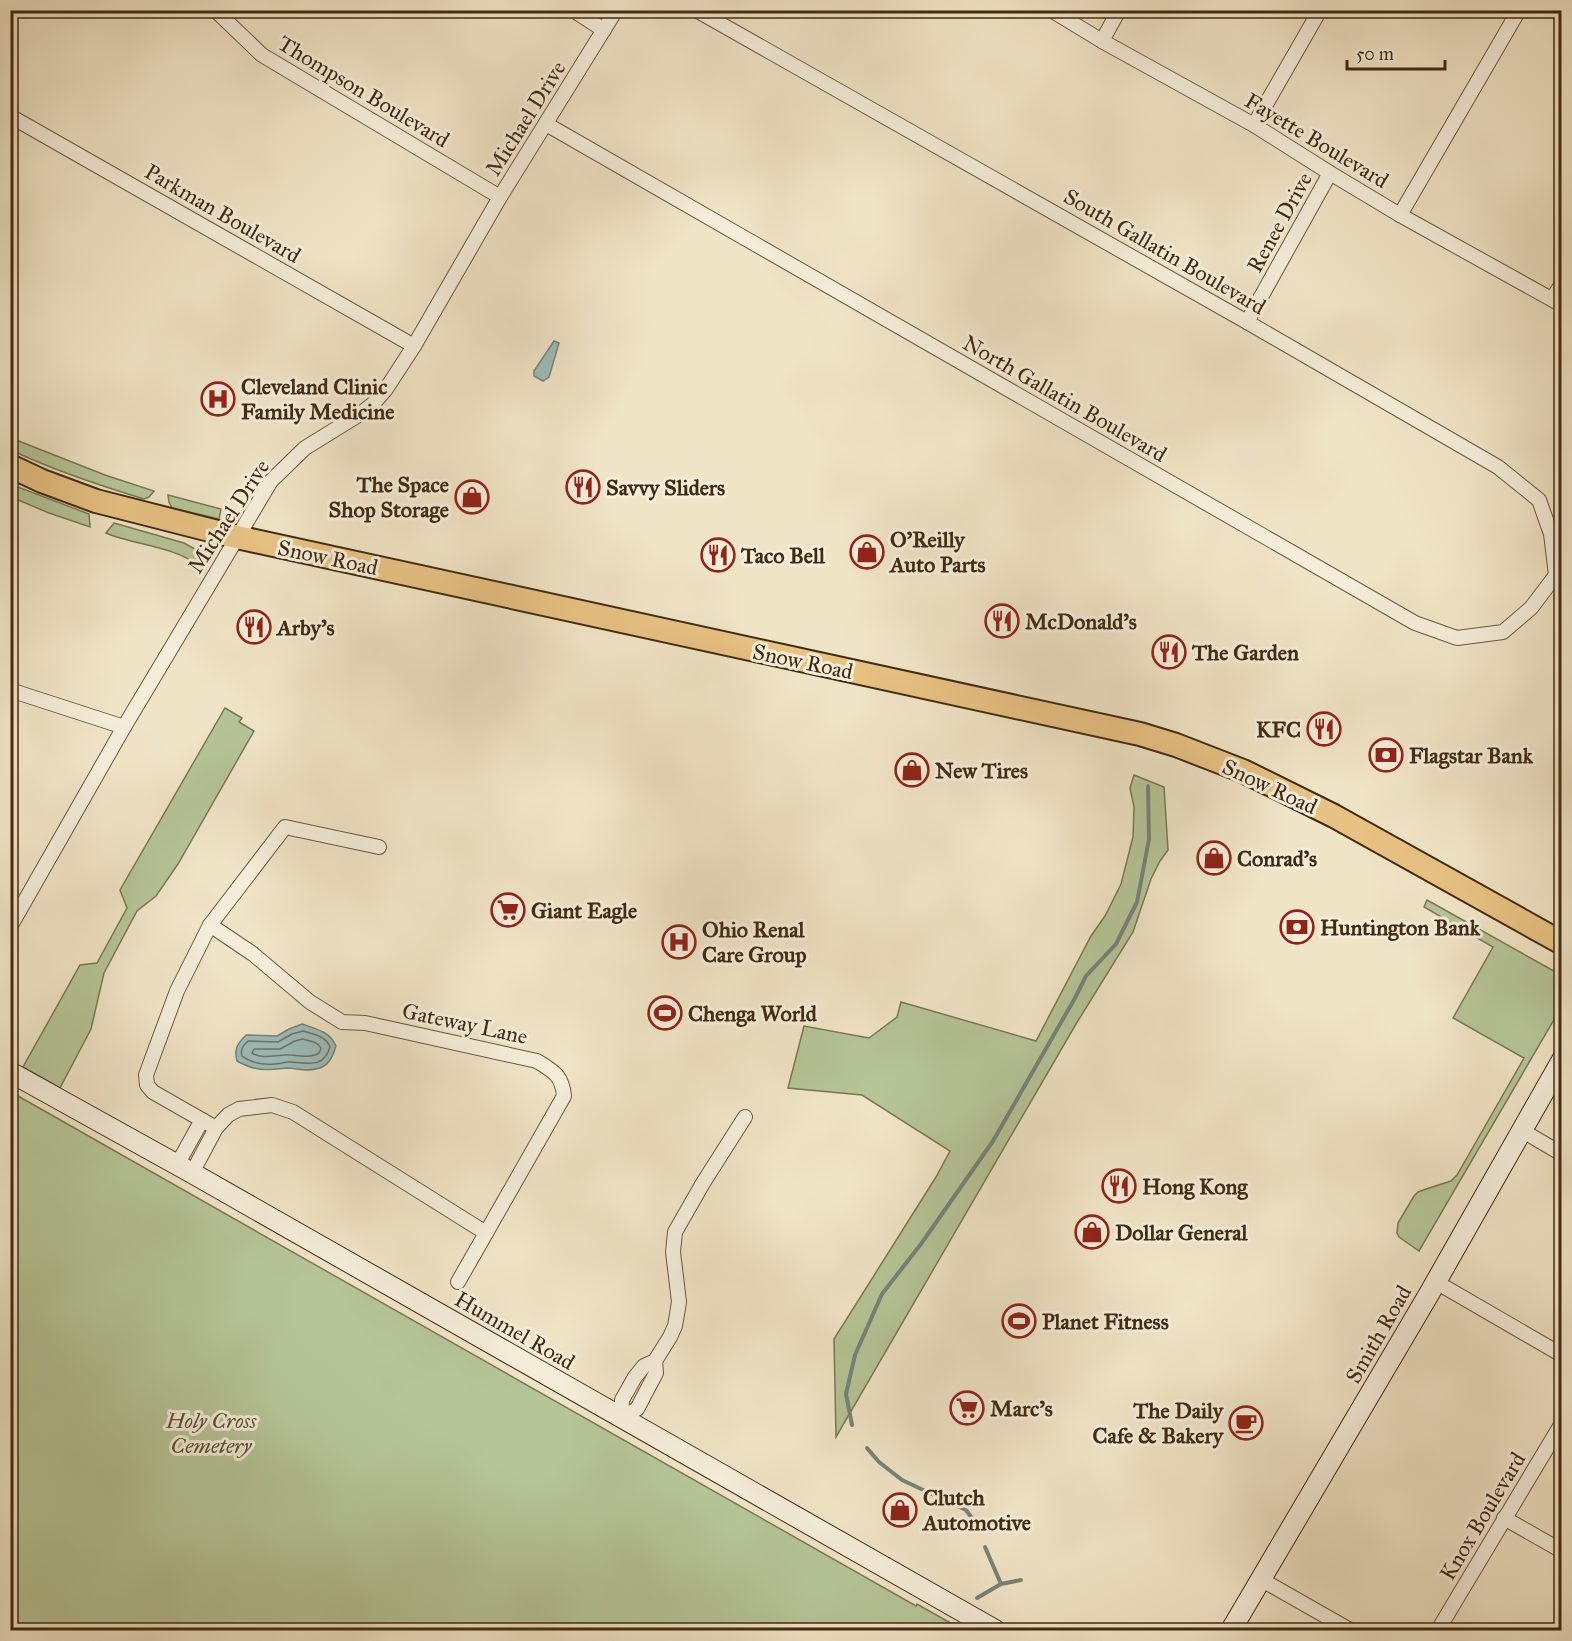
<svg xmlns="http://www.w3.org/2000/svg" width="1572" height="1641" viewBox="0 0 1572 1641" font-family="'IM FELL Great Primer',serif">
  <rect width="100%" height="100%" fill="#f0e4c6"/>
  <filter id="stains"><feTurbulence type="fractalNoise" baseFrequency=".00333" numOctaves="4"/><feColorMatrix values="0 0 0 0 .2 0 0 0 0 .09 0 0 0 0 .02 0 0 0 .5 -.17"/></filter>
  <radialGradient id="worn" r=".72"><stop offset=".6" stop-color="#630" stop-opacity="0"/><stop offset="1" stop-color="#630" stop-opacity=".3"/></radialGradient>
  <g fill="#b5c598" stroke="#7a7854" stroke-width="1.5">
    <path d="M11,438L105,475L154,491L149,497L144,499C98,485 53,470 11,450Z"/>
    <polygon points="10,484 89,514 90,527 49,513 11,497"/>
    <polygon points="168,495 221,509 219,519 172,508 169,502"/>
    <path d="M114,523L184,543L197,550L203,556L197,566C182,548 130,544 106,533Z"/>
    <polygon points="225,708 242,718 239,722 254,731 178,864 156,896 137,911 104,973 91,1029 60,1088 23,1067 80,965 97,963 127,908 120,890"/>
    <polygon points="1134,775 1164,787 1168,850 1160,861 1151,879 1133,932 1076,1024 836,1437 834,1339 936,1177 950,1151 862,1095 788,1088 804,1026 869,1038 897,1017 901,1002 1036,1041 1091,936 1105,916 1121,884 1133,837 1134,807 1130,788"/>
    <polygon points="1427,900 1561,975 1562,1006 1419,1251 1399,1237 1397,1233 1398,1223 1414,1196 1418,1192 1429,1188 1451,1181 1457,1175 1524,1058 1453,1018 1493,947 1424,907"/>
    <polygon points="11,1092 916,1606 917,1604 963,1630 11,1630"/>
  </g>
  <g fill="#9cbdbc" stroke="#778378" stroke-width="1.5">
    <polygon points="554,341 559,343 549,377 543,381 534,376 534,371"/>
    <path d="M302,1024C317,1029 330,1032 336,1046C331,1063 325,1070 306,1070C300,1070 294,1068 287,1068C266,1070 257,1072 237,1061C234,1049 237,1044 246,1035L277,1036L289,1029Z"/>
  </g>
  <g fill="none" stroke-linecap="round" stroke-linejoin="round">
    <g stroke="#6e7466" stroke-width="1.5">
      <path d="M303,1031C313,1034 326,1036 330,1047C323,1070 307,1062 289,1062C284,1062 280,1064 275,1064C263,1065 251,1063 242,1056C240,1049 243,1046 248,1041L278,1042L292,1034Z"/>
      <path d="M303,1039C310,1041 318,1042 321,1048C319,1053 320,1053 315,1055C306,1058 299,1055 290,1055C277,1054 263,1060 252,1053L254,1049H280L295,1041Z"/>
    </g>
    <g stroke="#778378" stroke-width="4">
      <polyline points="852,1425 846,1394 855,1355 882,1294 921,1244 993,1141 1075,998 1086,976 1116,944 1137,902 1149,839 1148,786"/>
      <polyline points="867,1448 879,1462 902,1480 966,1510 975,1522"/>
      <polyline points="1001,1584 1021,1580"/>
      <polyline points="977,1598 1001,1584 985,1547"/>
      <polyline points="949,1630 953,1624"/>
    </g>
    <defs>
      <g id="street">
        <polyline points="215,10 262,55 500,197"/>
        <polyline points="573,10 604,30"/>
        <polyline points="696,10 1247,322 1498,467 1539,500 1551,534 1556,575"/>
        <polyline points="1051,10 1102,41 1254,125 1330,173 1400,215 1562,305"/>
        <polyline points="1102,41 1119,10"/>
        <polyline points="10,116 414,346"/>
        <polyline points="546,124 1415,623 1457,638 1503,632 1531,608 1556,575"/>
        <polyline points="1254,125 1320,10"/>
        <polyline points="1400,215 1519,10"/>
        <polyline points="1552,299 1562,284"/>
        <polyline points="1247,322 1330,173"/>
        <polyline points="10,690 124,727"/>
        <polyline points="10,927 124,727 271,481 305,448 360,414 373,404 386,389 414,346 500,197 616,10"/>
        <polyline points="216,1128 153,1092 147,1085 146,1075 177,991 210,925 285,827 379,847"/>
        <polyline points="1521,1130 1562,1154"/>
        <polyline points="177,1165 202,1120"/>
        <path d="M192,1173L216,1128L228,1115L239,1109L272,1105L293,1112L486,1233L564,1096C562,1075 553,1071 537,1061L365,1023L342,1022L310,1002L253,954L210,925"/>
        <polyline points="458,1282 486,1233"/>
        <polyline points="1436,1282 1562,1355"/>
        <polyline points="621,1418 637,1409 656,1373 655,1361 670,1337 675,1326 679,1302 673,1252 675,1232 703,1183 745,1117"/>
        <polyline points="621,1418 622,1400 635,1377 644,1366 655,1361"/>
        <polyline points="1504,1518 1562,1551"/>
        <polyline points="1262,1580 1350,1630"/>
        <polyline points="1438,1630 1562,1423"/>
      </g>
      <g id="secondary">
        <polyline points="10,1072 192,1173 995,1630"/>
        <polyline points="1231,1630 1429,1294 1562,1060"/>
      </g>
      <polyline id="primary" points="10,466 42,481 96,501 237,537 1140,734 1176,745 1243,771 1334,816 1562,943"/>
    </defs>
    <use href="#street" stroke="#6c593e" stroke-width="16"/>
    <use href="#secondary" stroke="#402b11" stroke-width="22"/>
    <use href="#primary" stroke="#402b11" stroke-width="26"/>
    <use href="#street" stroke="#f5edda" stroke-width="14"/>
    <use href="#secondary" stroke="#f5edda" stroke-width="20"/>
    <use href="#primary" stroke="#e8c283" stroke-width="22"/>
  </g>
  <defs>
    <symbol id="hospital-ring" viewBox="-11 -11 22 22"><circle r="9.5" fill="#f5edda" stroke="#8f2418" stroke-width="1.5"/><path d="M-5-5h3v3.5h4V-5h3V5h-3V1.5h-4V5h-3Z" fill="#8f2418"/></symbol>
    <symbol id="restaurant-ring" viewBox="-11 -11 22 22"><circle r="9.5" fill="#f5edda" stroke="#8f2418" stroke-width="1.5"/><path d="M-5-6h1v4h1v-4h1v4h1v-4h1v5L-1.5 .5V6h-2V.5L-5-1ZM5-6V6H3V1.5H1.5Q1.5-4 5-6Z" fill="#8f2418"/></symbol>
    <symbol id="shop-ring" viewBox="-11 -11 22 22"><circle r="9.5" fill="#f5edda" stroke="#8f2418" stroke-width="1.5"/><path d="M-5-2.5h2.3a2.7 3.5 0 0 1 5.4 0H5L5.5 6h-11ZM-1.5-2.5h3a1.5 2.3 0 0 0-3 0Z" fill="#8f2418"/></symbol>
    <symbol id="bank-ring" viewBox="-11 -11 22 22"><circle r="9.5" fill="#f5edda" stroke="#8f2418" stroke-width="1.5"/><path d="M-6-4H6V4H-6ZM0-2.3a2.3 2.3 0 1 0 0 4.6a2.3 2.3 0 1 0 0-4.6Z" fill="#8f2418"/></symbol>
    <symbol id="supermarket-ring" viewBox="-11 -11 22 22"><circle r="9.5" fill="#f5edda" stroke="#8f2418" stroke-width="1.5"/><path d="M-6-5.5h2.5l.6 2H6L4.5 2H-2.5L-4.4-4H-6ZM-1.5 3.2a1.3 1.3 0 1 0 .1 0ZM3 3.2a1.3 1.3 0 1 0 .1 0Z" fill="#8f2418"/></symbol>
    <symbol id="stadium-ring" viewBox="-11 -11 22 22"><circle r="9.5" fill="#f5edda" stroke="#8f2418" stroke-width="1.5"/><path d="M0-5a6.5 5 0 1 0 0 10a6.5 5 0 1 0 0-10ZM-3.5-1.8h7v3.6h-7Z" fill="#8f2418"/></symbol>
    <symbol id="cafe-ring" viewBox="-11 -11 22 22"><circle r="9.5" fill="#f5edda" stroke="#8f2418" stroke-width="1.5"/><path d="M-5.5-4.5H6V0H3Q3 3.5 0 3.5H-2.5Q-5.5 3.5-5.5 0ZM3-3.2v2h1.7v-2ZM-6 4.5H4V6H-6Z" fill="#8f2418"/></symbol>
  </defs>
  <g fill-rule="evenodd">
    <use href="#hospital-ring" x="199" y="380" width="38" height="38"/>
    <use href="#restaurant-ring" x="564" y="468" width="38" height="38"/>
    <use href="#shop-ring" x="453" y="478" width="38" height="38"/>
    <use href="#shop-ring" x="848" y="533" width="38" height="38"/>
    <use href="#restaurant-ring" x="699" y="536" width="38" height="38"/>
    <use href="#restaurant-ring" x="983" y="602" width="38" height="38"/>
    <use href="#restaurant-ring" x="235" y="608" width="38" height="38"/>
    <use href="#restaurant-ring" x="1150" y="633" width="38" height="38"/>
    <use href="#restaurant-ring" x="1305" y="710" width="38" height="38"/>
    <use href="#bank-ring" x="1367" y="736" width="38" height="38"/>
    <use href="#shop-ring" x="893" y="751" width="38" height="38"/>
    <use href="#shop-ring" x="1195" y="839" width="38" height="38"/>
    <use href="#supermarket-ring" x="489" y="891" width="38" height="38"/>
    <use href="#bank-ring" x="1278" y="908" width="38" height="38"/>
    <use href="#hospital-ring" x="660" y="923" width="38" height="38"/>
    <use href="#stadium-ring" x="646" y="994" width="38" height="38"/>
    <use href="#restaurant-ring" x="1100" y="1167" width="38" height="38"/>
    <use href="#shop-ring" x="1073" y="1213" width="38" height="38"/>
    <use href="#stadium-ring" x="1000" y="1302" width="38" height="38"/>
    <use href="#supermarket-ring" x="948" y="1389" width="38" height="38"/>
    <use href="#cafe-ring" x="1227" y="1404" width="38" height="38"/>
    <use href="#shop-ring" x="881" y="1491" width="38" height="38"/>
  </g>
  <g text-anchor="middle" stroke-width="6" stroke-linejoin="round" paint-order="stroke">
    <g font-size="22" fill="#402b11" stroke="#f5edda">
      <text transform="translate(364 91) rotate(31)" y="8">Thompson Boulevard</text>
      <text transform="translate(525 118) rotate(-58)" y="8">Michael Drive</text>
      <text transform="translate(1317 140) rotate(31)" y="8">Fayette Boulevard</text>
      <text transform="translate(223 213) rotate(30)" y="8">Parkman Boulevard</text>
      <text transform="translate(1279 222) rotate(-61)" y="8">Renee Drive</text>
      <text transform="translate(1165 251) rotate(30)" y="8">South Gallatin Boulevard</text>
      <text transform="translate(1065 398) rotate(30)" y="8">North Gallatin Boulevard</text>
      <text transform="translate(228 516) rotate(-57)" y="8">Michael Drive</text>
      <text transform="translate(328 557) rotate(12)" y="8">Snow Road</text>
      <text transform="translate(803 661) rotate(12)" y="8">Snow Road</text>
      <text transform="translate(1270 786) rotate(25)" y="8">Snow Road</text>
      <text transform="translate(465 1023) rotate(12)" y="8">Gateway Lane</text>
      <text transform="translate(515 1330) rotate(30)" y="8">Hummel Road</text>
      <text transform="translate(1378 1334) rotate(-60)" y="8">Smith Road</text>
      <text transform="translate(1482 1516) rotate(-59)" y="8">Knox Boulevard</text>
    </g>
    <g font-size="22" font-weight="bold" fill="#402b11" stroke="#f5edda" text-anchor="start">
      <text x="241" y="394">Cleveland Clinic<tspan x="241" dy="25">Family Medicine</tspan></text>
      <text x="449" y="492" text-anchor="end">The Space<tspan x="449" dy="25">Shop Storage</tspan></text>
      <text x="606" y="495">Savvy Sliders</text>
      <text x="890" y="547">O'Reilly<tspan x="890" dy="25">Auto Parts</tspan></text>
      <text x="741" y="563">Taco Bell</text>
      <text x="1025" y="629">McDonald's</text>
      <text x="277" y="635">Arby's</text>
      <text x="1192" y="660">The Garden</text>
      <text x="1301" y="737" text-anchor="end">KFC</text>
      <text x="1409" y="763">Flagstar Bank</text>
      <text x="935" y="778">New Tires</text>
      <text x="1237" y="866">Conrad's</text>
      <text x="531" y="918">Giant Eagle</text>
      <text x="1320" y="935">Huntington Bank</text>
      <text x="702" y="937">Ohio Renal<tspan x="702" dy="25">Care Group</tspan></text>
      <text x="688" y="1021">Chenga World</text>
      <text x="1142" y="1194">Hong Kong</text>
      <text x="1115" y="1240">Dollar General</text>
      <text x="1042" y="1329">Planet Fitness</text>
      <text x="990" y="1416">Marc's</text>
      <text x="1223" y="1418" text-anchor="end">The Daily<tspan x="1223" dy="25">Cafe &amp; Bakery</tspan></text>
      <text x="923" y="1505">Clutch<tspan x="923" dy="25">Automotive</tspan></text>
    </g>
    <g font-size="22" font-style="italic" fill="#5d5233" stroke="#f5edda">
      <text x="211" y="1428">Holy Cross<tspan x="211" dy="25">Cemetery</tspan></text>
    </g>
  </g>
  <rect width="1572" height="1641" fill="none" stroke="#f0e4c6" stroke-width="36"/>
  <rect x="12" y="12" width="1548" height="1617" fill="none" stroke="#402b11" stroke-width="3"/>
  <rect x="18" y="18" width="1536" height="1605" fill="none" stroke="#402b11" stroke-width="1.5"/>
  <path d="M1347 60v9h98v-9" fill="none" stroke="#402b11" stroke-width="3"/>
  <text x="1356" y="60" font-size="18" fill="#402b11" stroke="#f5edda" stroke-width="4.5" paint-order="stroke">50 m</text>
  <rect width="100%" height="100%" filter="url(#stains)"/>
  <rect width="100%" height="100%" fill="url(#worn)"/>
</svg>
